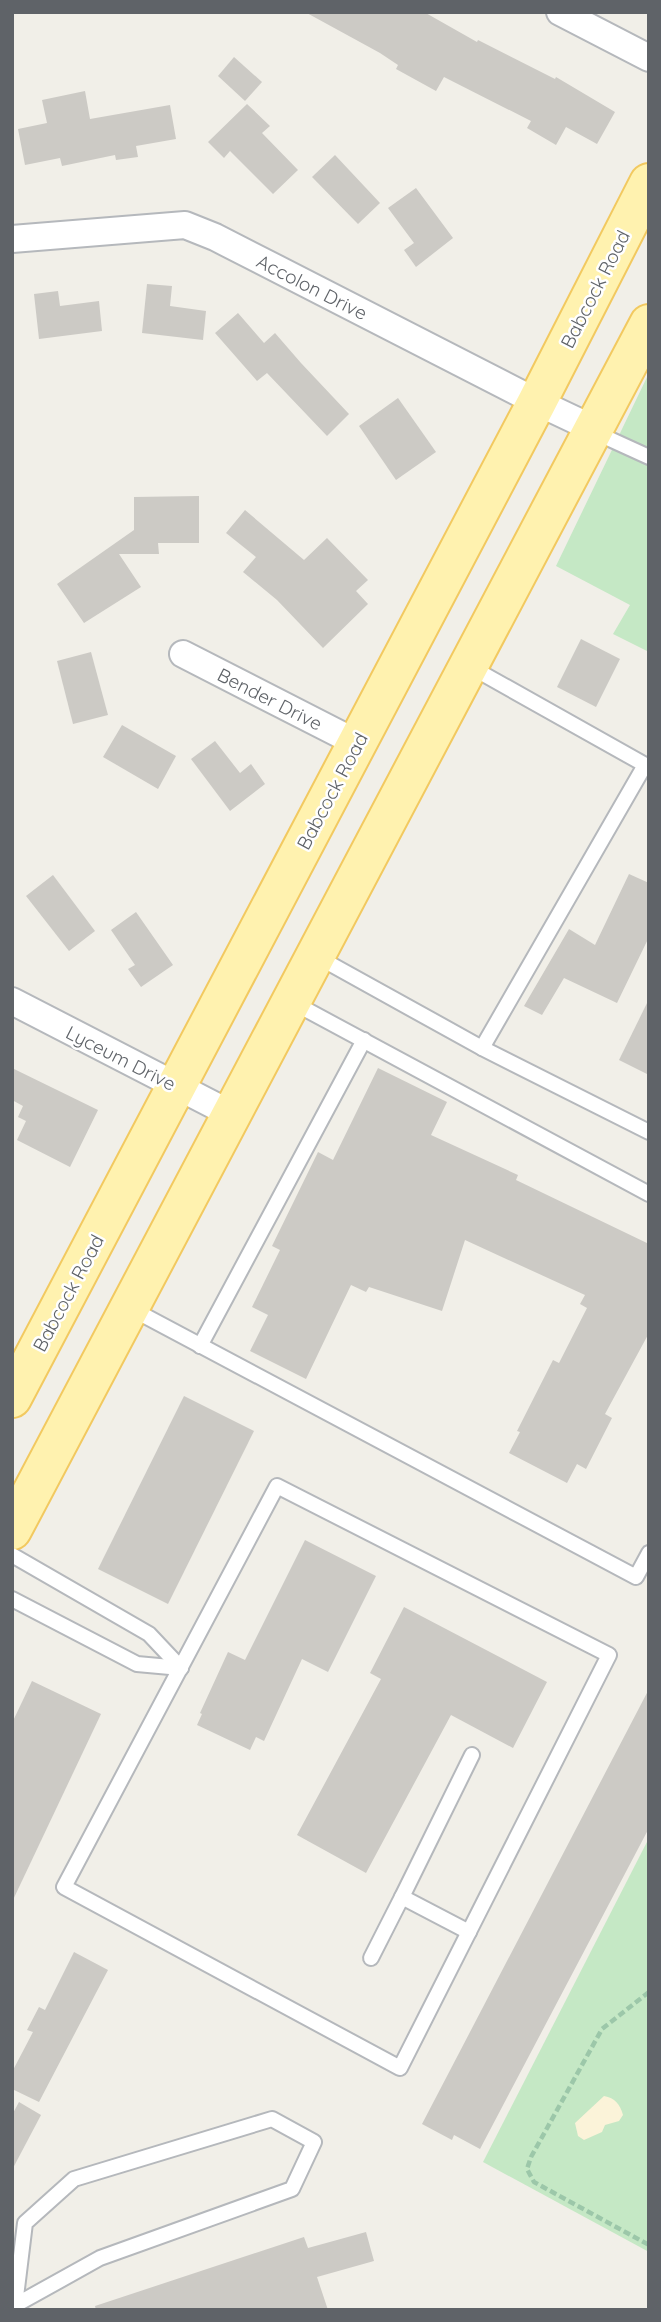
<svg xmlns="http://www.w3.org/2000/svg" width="661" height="2322" viewBox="0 0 661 2322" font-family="Quicksand,sans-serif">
  <rect width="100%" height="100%" fill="#f1efe8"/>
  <g fill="#c5e8c5">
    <polygon points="649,373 649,652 613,634 630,605 556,566"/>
    <polygon points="649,1838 649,2252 483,2162"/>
  </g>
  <path fill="#fbf3d9" d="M604,2096C615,2098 620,2104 623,2115L619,2121L605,2125L602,2132L584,2140L578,2136L575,2123Z"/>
  <g fill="#cccac5">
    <polygon points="305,12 424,12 477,42 478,40 555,79 556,77 615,112 597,144 566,127 556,145 527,128 531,121 444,77 436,91 396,69 398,65 380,53"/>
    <polygon points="234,57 262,82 245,101 218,76"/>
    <polygon points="85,91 90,119 170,105 176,139 136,146 138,157 116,160 115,155 62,166 60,158 25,165 18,129 47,123 42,100"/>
    <polygon points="247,104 270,126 262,133 298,170 273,194 230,151 224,158 208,142"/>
    <polygon points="335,155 380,203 358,224 312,177"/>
    <polygon points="416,188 453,238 416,267 404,250 414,243 388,208"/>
    <polygon points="147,284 172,286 170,306 206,311 203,340 142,333"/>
    <polygon points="58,291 60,306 99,301 102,331 39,339 34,294"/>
    <polygon points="238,313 264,343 275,333 301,363 349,414 327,436 267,373 257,381 215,333"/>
    <polygon points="398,398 436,452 396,480 359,426"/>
    <polygon points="199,496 199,543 158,543 159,554 119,554 141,587 84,623 57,584 134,530 134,497"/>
    <polygon points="245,510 304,560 327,538 368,580 356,591 368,604 323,648 277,600 243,572 256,557 226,533"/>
    <polygon points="581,639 620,659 596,707 557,687"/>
    <polygon points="91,652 108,715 73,724 57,661"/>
    <polygon points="122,725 176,756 158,789 103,757"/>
    <polygon points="215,741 240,773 251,764 265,784 230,811 191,759"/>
    <polygon points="629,874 649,883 649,937 617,1003 564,978 542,1015 524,1006 569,929 595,945"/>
    <polygon points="53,875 95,931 69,951 26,896"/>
    <polygon points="136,912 173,965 141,987 128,969 135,965 111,930"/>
    <polygon points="649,999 649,1075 619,1060"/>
    <polygon points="12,1068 98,1110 70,1167 17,1140 26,1121 18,1117 23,1106 12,1100"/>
    <polygon points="378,1068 447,1102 431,1135 518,1175 516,1180 649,1244 649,1333 605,1414 612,1418 586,1469 577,1464 567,1483 509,1453 520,1432 517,1431 553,1360 559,1363 587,1308 580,1304 585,1295 465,1240 442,1311 369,1287 366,1292 351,1285 306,1379 250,1351 268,1315 252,1307 280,1250 272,1246 318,1152 333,1160"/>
    <polygon points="184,1396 254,1431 168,1604 98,1569"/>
    <polygon points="305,1540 376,1576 328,1672 302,1659 264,1741 256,1737 250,1750 197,1725 202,1714 200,1713 228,1652 245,1660"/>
    <polygon points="404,1607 547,1682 513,1748 451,1715 366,1873 297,1835 381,1679 370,1673"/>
    <polygon points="32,1681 101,1714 12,1902 12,1723"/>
    <polygon points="649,1689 649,1828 480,2149 454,2135 452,2140 422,2124"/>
    <polygon points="74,1952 108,1970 39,2102 12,2089 12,2072 33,2032 27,2030 39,2007 45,2010"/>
    <polygon points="19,2102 41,2115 12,2170 12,2115"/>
    <polygon points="366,2232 374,2261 317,2277 328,2310 96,2310 95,2306 304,2237 308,2248"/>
  </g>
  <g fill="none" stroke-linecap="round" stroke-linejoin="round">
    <defs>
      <g id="lane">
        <polyline points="592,431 649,457"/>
        <polyline points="469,666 649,767"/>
        <polyline points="316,956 482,1048 649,1132"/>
        <polyline points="292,1002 649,1194"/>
        <polyline points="482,1048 645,765"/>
        <polyline points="130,1308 636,1577 649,1553"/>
        <polyline points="200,1346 364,1040"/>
        <polygon points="277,1486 609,1655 400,2068 64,1887"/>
        <polyline points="12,1555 149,1634 181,1668"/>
        <polyline points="12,1599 137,1664 181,1668"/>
        <polyline points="469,1932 402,1897 472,1755"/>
        <polyline points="371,1958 402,1897"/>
        <polyline points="12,2307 100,2258 292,2189 314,2142 272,2119 74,2179 25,2223 15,2305"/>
      </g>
      <g id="street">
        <polyline points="560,12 649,58"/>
        <polyline points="12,239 185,225 215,237 537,402 592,428"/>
        <polyline points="183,654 357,743"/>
        <polyline points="12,1001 231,1114"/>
      </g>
      <g id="primary">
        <polyline points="12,1398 537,402 649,183"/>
        <polyline points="12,1530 649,324"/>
      </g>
    </defs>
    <use href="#lane" stroke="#b5b8bc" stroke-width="18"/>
    <use href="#street" stroke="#b5b8bc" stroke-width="30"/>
    <use href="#primary" stroke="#f2c960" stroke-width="42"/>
    <polyline stroke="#9cc7a9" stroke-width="4.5" stroke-dasharray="7 3.5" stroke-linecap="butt" points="649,1992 602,2029 531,2157 527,2169 534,2182 649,2245"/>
    <use href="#lane" stroke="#fff" stroke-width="14"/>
    <use href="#street" stroke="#fff" stroke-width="26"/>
    <use href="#primary" stroke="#fff2af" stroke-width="38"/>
  </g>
  <g text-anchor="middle" stroke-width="5" stroke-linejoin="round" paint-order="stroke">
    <g font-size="19" fill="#5f6368" stroke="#fff">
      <text transform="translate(312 287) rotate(27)" y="7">Accolon Drive</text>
      <text transform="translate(595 289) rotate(-63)" y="7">Babcock Road</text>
      <text transform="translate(270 699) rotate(27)" y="7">Bender Drive</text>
      <text transform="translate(332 791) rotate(-62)" y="7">Babcock Road</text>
      <text transform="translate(121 1058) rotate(27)" y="7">Lyceum Drive</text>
      <text transform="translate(68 1293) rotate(-62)" y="7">Babcock Road</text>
    </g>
  </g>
  <rect width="661" height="2322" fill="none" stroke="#5f6368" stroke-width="28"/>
</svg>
